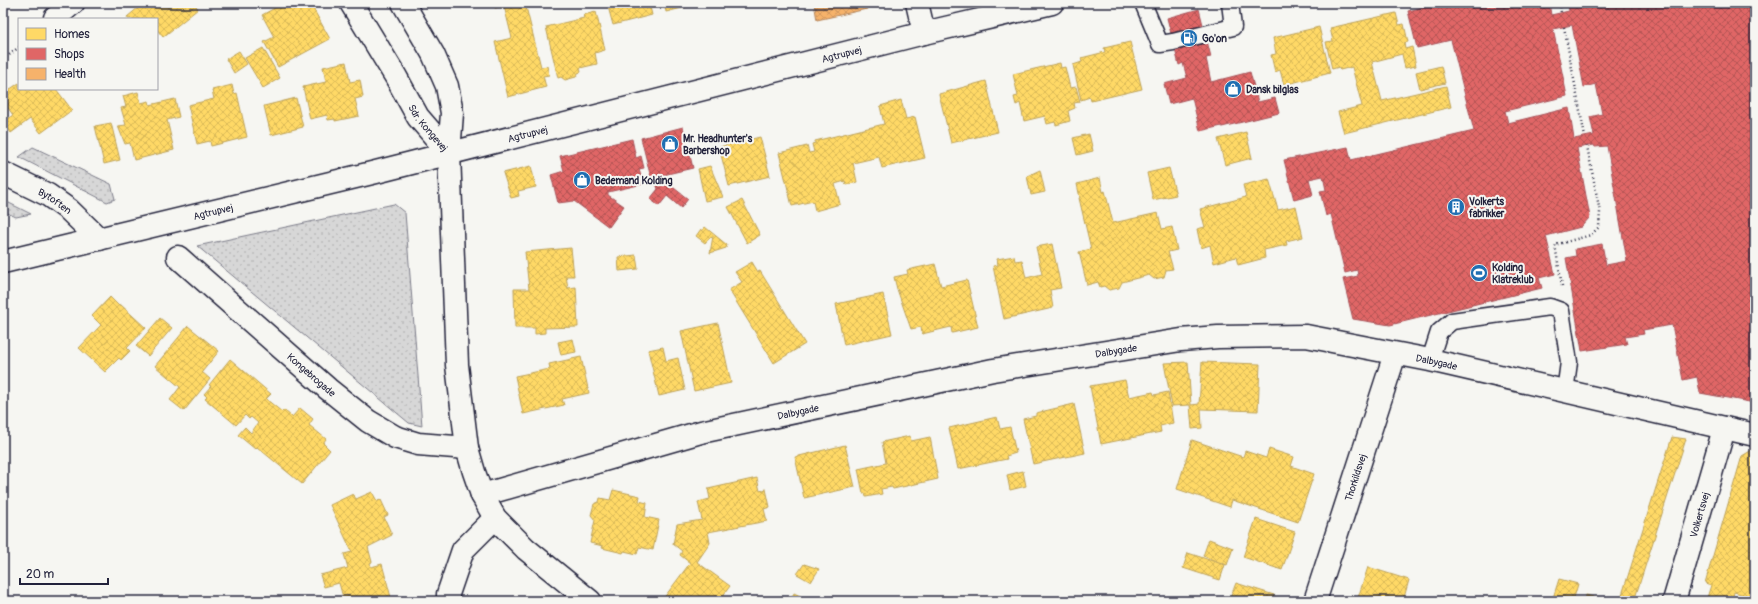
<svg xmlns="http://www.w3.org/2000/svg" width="1758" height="604" viewBox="0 0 1758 604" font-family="Pangolin,sans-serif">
  <defs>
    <pattern id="grass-dots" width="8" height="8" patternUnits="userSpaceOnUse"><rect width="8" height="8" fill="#d7d7d7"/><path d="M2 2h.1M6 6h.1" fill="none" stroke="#b8b8b9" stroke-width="1.8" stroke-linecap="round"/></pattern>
    <pattern id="homes-cross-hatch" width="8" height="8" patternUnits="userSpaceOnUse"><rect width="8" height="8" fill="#ffd966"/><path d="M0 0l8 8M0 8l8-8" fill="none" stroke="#daba59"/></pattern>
    <pattern id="shops-cross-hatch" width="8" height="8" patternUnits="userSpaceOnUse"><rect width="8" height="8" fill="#e06666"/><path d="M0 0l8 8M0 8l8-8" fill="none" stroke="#b55455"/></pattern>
    <pattern id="health-cross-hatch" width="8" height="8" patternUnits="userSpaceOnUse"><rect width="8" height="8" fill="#f6b26b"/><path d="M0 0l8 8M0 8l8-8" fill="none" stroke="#d3995e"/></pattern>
  </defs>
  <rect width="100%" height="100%" fill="#f6f6f2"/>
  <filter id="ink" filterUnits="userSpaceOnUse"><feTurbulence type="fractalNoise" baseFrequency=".025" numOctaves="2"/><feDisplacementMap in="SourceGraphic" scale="8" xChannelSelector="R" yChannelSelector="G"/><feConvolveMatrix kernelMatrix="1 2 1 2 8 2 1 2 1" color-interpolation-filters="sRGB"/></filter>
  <g filter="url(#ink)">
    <g fill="url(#grass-dots)" stroke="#7c7c89">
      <polygon points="33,147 111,184 115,199 107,202 19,157"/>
      <polygon points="3,200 31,214 16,217 3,211"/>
      <polygon points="394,204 405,213 422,426 409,423 197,246"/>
    </g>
    <g fill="url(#homes-cross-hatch)" stroke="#bda259">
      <polygon points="140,3 194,3 198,9 163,37 157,30 157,19 128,19 127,17 139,7 137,5"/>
      <polygon points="284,3 310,3 330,39 278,67 264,42 274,37 262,15"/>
      <polygon points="494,3 525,3 541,67 547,66 549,75 543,76 546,87 508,97 495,42 512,38 504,6 495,8"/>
      <polygon points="607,3 649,3 652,15 613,25"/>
      <polygon points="664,3 702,3 666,12"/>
      <polygon points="1383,3 1401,3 1401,4 1384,8"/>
      <polygon points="596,12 605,50 595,53 597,64 580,68 581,72 578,73 576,77 565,80 561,77 558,78 546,27 584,18 583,15"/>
      <polygon points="1396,13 1399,25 1404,24 1408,42 1404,43 1405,49 1412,47 1416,66 1405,68 1402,54 1372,62 1382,101 1446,86 1451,107 1344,133 1338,112 1362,106 1352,67 1340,70 1339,67 1332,69 1326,42 1333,41 1330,28"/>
      <polygon points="1319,27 1330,73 1284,85 1280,70 1275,72 1271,55 1276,54 1273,38"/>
      <polygon points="1130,42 1142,89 1091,101 1090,97 1081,100 1073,65 1082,62 1081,58 1105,52 1104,48"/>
      <polygon points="263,48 280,78 263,88 245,58"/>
      <polygon points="239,51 247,64 234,73 226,59"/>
      <polygon points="346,62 350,82 360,80 363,97 355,99 359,116 335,121 335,119 328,120 327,115 310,119 303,87 326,82 323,67"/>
      <polygon points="1060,63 1061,68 1065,67 1070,88 1076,87 1080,102 1074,103 1075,108 1068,111 1070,121 1056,125 1055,122 1047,124 1045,116 1024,121 1020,103 1016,105 1014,97 1018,96 1013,74"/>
      <polygon points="1441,66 1445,83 1420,89 1416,72"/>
      <polygon points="986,81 998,132 951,143 939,94"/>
      <polygon points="19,83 19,89 56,89 72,110 41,133 30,119 11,133 3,122 13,115 3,101 3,94"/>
      <polygon points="232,85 234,94 237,93 247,137 211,146 210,141 197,144 188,105 214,99 212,90"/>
      <polygon points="138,92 141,103 149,101 150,105 175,99 179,117 167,120 174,150 134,160 130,143 125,144 118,126 126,125 121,108 126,107 123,96"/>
      <polygon points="296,98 303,127 271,135 264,106"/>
      <polygon points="901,100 906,119 915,117 925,158 882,168 879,157 853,163 857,182 846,185 845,181 835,184 840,204 815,211 813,201 792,206 779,153 807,146 809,153 814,152 812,144 815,143 815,141 884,124 880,106"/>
      <polygon points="111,123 120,160 104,164 95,126"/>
      <polygon points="1246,132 1252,158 1225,165 1218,139"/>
      <polygon points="1089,134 1093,151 1077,155 1073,138"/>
      <polygon points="760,137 770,176 729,186 719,147"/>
      <polygon points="531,166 536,187 518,191 519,196 511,198 503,173"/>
      <polygon points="710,166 723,197 705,201 698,169"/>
      <polygon points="1169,168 1176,195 1153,200 1147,173"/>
      <polygon points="1040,170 1045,192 1031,195 1027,176"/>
      <polygon points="1100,178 1103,192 1105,191 1113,223 1158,213 1162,229 1172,227 1177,250 1168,252 1173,269 1166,270 1164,277 1154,279 1149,275 1122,282 1119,288 1109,290 1104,286 1100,287 1098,282 1087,285 1079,252 1091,249 1079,198 1080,198 1077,184"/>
      <polygon points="1269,179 1278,210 1296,206 1303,237 1286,241 1287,245 1264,250 1265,258 1238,265 1236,257 1214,263 1210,245 1201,248 1197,229 1205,227 1200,209 1246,197 1243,185"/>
      <polygon points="742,200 760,235 747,243 728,207"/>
      <polygon points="705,227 727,245 726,248 710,253 713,236 710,237 705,243 696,236 701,229 702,231"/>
      <polygon points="1052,244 1061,288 1050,290 1053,308 1004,319 993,266 998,265 997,259 1014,256 1015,261 1022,260 1026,278 1042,274 1036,247"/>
      <polygon points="571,248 574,276 566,276 568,288 576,287 578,327 545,328 545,333 535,334 535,328 515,328 514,289 529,289 525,252"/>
      <polygon points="636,255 638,269 619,271 618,257"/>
      <polygon points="752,262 758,272 760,271 805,344 774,363 729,290 742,282 735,272"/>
      <polygon points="935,264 941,286 967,280 978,327 952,333 951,327 922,334 921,327 911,329 897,289 894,277 908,274 907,270"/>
      <polygon points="883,294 892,334 844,345 836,304"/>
      <polygon points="110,297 119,306 120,304 146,328 127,348 130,351 121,360 119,358 105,372 79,348 101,325 92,316"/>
      <polygon points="160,318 172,328 148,356 136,346"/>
      <polygon points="718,323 731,383 694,391 681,331"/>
      <polygon points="188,326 219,351 202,372 210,379 184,411 170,400 180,387 155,366"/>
      <polygon points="573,339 576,352 561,355 558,342"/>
      <polygon points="663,347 666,361 678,358 685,390 659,396 648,350"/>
      <polygon points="581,357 589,393 562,399 564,405 523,414 515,376 550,369 549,364"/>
      <polygon points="230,359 271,394 266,399 282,412 284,410 292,417 300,408 313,419 309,425 326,439 323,443 330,450 302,484 257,447 255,449 238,435 245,427 251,433 258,423 251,417 249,419 245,415 236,425 205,399 207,397 204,394 211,386 209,385"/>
      <polygon points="1188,362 1191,405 1199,404 1202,362 1260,364 1258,411 1201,409 1202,428 1192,429 1190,405 1172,406 1164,363"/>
      <polygon points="1125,380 1129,397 1153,392 1154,395 1168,392 1173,423 1160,426 1161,432 1101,444 1090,386"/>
      <polygon points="1074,404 1085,453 1033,464 1023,419 1036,416 1036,413"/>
      <polygon points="997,417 1000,429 1010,427 1016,453 1006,456 1007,459 958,469 949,428"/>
      <polygon points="910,436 911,441 930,437 938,479 893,489 892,487 881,489 882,494 866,497 865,493 863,493 858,469 886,463 882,442"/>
      <polygon points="1672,437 1686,439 1634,601 1632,601 1621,598"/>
      <polygon points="1192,440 1243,457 1245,451 1266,458 1269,449 1294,457 1291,466 1314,474 1298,522 1232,500 1230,507 1177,489"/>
      <polygon points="845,445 855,487 804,498 795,457"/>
      <polygon points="1752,450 1755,451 1755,598 1734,592 1732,601 1706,601 1711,585 1705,583 1742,456"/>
      <polygon points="1023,471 1026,486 1010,490 1007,475"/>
      <polygon points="757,478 760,491 766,489 770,507 764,509 767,521 708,532 710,543 697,562 730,586 719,601 666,601 663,599 690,563 680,555 682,551 673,544 677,524 702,520 698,502 710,499 708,489"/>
      <polygon points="613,490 640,496 639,501 647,503 645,517 659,520 653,550 639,547 637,554 624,551 623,553 602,548 603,546 590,543 595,520 591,515 594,504 599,502 600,498 610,500"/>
      <polygon points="372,492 377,501 381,500 388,515 384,517 392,535 368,547 372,562 370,563 371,567 382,564 392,601 344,601 339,583 324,587 320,575 348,568 344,554 352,552 330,505 353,494 356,499"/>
      <polygon points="1256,519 1295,532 1282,570 1243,557"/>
      <polygon points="1209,539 1233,548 1227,565 1203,556"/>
      <polygon points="1188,553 1225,565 1220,580 1183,568"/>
      <polygon points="804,564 819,569 811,582 797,574"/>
      <polygon points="1368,567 1409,580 1403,601 1357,601"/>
      <polygon points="1559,579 1578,584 1573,601 1562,601 1553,598"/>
      <polygon points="1236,583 1274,595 1272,601 1229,601"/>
      <polygon points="794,593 811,601 790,601"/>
      <polygon points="1586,595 1607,601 1585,601"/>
    </g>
    <g fill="url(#shops-cross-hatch)" stroke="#a75259" fill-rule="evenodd">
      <path d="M1440,3H1549L1551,15L1569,11L1568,3H1755V403L1700,393L1697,377L1683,380L1672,325L1643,330L1644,334L1625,337L1627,344L1582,351L1566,258L1576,256L1575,249L1602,244L1606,265L1627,261L1607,146L1595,147L1594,145L1577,148L1590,217L1581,227L1546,236L1555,274L1539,278L1542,288L1390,325L1353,319L1343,279L1358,276L1357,270L1345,273L1331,214L1326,216L1320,191L1326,190L1323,176L1309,179L1313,195L1294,200L1284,160L1348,147L1351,160L1474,131L1451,40L1417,48L1408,11ZM1572,25L1584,87L1596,84L1602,114L1590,117L1594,135L1574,139L1569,108L1508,123L1505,111L1567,96L1553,29Z"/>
      <polygon points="1199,9 1211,57 1206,58 1211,82 1250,72 1258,102 1275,98 1279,113 1222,127 1222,126 1200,131 1192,98 1169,104 1164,84 1187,78 1183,63 1179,65 1167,18"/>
      <polygon points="683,127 693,168 663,175 665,181 688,199 681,208 667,196 659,206 650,199 658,189 654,178 651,178 641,138"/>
      <polygon points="632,139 636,158 641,156 644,168 639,169 643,184 608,192 608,195 624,206 609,227 574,201 558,203 551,175 564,171 560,156"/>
    </g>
    <polygon fill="url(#health-cross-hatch)" stroke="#b6875d" points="814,3 866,3 867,9 817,20"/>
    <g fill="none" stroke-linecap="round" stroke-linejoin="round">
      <defs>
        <g id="service">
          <polyline points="1143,3 1160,44 1173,42 1233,27 1230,3"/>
          <polyline points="1430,360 1439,332 1452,321 1550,307 1561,311 1569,362 1565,392"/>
        </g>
        <g id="minor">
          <path id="s1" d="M351,3L396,77L418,117L449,153"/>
          <polyline points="403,3 433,54 447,86 452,113 449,153 457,365 467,448 474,472 482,495 495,518 526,549 590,601"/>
          <polyline points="917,3 924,33"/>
          <polyline points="55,18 73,3"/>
          <path id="s2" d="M3,173L48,195L69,210L99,239"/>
          <path id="s3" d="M178,257L328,389L368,421L395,437L418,444L467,448"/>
          <path id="s4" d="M482,495L701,432L993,370L1181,340L1218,337L1306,336L1430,360L1755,435"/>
          <polyline points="448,601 448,594 463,550 495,518"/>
          <path id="s5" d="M1315,601L1395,354"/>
          <path id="s6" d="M1674,601L1724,429"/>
        </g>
        <g id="tertiary">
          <path id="s7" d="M3,262L376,172L924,33L1052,3"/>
        </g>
      </defs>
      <use href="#service" stroke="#22223b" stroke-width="19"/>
      <use href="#minor" stroke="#22223b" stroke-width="25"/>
      <use href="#tertiary" stroke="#22223b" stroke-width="25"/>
      <g stroke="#22223b" stroke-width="2.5" stroke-dasharray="1 3" stroke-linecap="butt">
        <polyline points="1560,3 1561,13"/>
        <polyline points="1564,27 1585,137"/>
        <polyline points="3,60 19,47"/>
        <polyline points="1562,286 1555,245 1591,235 1599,227 1600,212 1587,146"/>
      </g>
      <use href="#service" stroke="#f6f6f2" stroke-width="16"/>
      <use href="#minor" stroke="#f6f6f2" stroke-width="22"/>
      <use href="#tertiary" stroke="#f6f6f2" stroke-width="22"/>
    </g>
  </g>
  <defs>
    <symbol id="fuel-disc" viewBox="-11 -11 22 22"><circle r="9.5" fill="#1f6fb2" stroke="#f6f6f2"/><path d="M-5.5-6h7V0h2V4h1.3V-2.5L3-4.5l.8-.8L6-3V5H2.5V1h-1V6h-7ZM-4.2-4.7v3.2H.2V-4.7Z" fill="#fff"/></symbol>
    <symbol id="shop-disc" viewBox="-11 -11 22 22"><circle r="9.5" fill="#1f6fb2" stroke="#f6f6f2"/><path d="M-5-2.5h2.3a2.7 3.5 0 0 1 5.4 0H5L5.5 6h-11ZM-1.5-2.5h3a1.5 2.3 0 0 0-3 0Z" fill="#fff"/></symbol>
    <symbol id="building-disc" viewBox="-11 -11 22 22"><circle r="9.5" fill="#1f6fb2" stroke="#f6f6f2"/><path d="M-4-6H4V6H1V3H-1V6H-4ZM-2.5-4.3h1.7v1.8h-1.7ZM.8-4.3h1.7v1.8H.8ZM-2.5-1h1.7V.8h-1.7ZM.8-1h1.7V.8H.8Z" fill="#fff"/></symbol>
    <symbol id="stadium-disc" viewBox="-11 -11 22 22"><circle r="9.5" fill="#1f6fb2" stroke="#f6f6f2"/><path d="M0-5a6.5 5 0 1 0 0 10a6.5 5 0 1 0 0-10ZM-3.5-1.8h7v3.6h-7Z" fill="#fff"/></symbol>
  </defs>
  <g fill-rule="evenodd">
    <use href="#fuel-disc" x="1179" y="28" width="20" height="20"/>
    <use href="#shop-disc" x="1223" y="79" width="20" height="20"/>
    <use href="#shop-disc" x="660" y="134" width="20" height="20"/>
    <use href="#shop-disc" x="572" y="170" width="20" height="20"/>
    <use href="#building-disc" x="1446" y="197" width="20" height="20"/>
    <use href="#stadium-disc" x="1469" y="263" width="20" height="20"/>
  </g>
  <g text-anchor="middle" stroke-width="4" stroke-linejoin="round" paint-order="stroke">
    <g font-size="10" font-weight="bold" fill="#22223b" stroke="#f6f6f2" text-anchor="start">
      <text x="1202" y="42">Go'on</text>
      <text x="1246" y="93">Dansk bilglas</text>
      <text x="683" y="142">Mr. Headhunter's<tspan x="683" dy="12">Barbershop</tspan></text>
      <text x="595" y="184">Bedemand Kolding</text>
      <text x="1469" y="205">Volkerts<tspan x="1469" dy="12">fabrikker</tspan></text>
      <text x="1492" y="271">Kolding<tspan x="1492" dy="12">Klatreklub</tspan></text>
    </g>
    <g font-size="10" fill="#22223b" stroke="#f6f6f2">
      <text dy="4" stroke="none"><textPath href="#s7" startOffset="864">Agtrupvej</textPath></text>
      <text dy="4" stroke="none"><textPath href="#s1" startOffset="147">Sdr. Kongevej</textPath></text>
      <text dy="4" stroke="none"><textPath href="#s7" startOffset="540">Agtrupvej</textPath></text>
      <text dy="4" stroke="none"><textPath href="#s2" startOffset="59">Bytoften</textPath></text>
      <text dy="4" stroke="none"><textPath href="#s7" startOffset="216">Agtrupvej</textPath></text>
      <text dy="4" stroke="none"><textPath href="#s4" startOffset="651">Dalbygade</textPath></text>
      <text dy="4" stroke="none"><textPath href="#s4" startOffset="975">Dalbygade</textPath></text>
      <text dy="4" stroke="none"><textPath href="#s3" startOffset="178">Kongebrogade</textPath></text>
      <text dy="4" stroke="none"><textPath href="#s4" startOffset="327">Dalbygade</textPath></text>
      <text dy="4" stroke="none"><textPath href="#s5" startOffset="130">Thorkildsvej</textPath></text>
      <text dy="4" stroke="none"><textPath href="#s6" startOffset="90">Volkertsvej</textPath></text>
    </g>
  </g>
  <rect width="1758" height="604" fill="none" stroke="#f6f6f2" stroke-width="16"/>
  <rect x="8" y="8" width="1742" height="588" fill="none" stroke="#22223b" stroke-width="1.5" filter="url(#ink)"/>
  <rect x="18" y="18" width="140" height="72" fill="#f6f6f2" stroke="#a1a1a9"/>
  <rect x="26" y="28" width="20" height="12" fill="#ffd966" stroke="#a1a1a9"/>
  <text x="54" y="38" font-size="12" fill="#22223b">Homes</text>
  <rect x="26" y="48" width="20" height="12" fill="#e06666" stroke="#a1a1a9"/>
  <text x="54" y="58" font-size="12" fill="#22223b">Shops</text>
  <rect x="26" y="68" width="20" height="12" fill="#f6b26b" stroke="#a1a1a9"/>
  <text x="54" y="78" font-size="12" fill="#22223b">Health</text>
  <path d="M20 578v6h88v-6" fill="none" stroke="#22223b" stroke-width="2"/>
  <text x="26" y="578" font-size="12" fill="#22223b" stroke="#f6f6f2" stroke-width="3" paint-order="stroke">20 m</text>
</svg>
